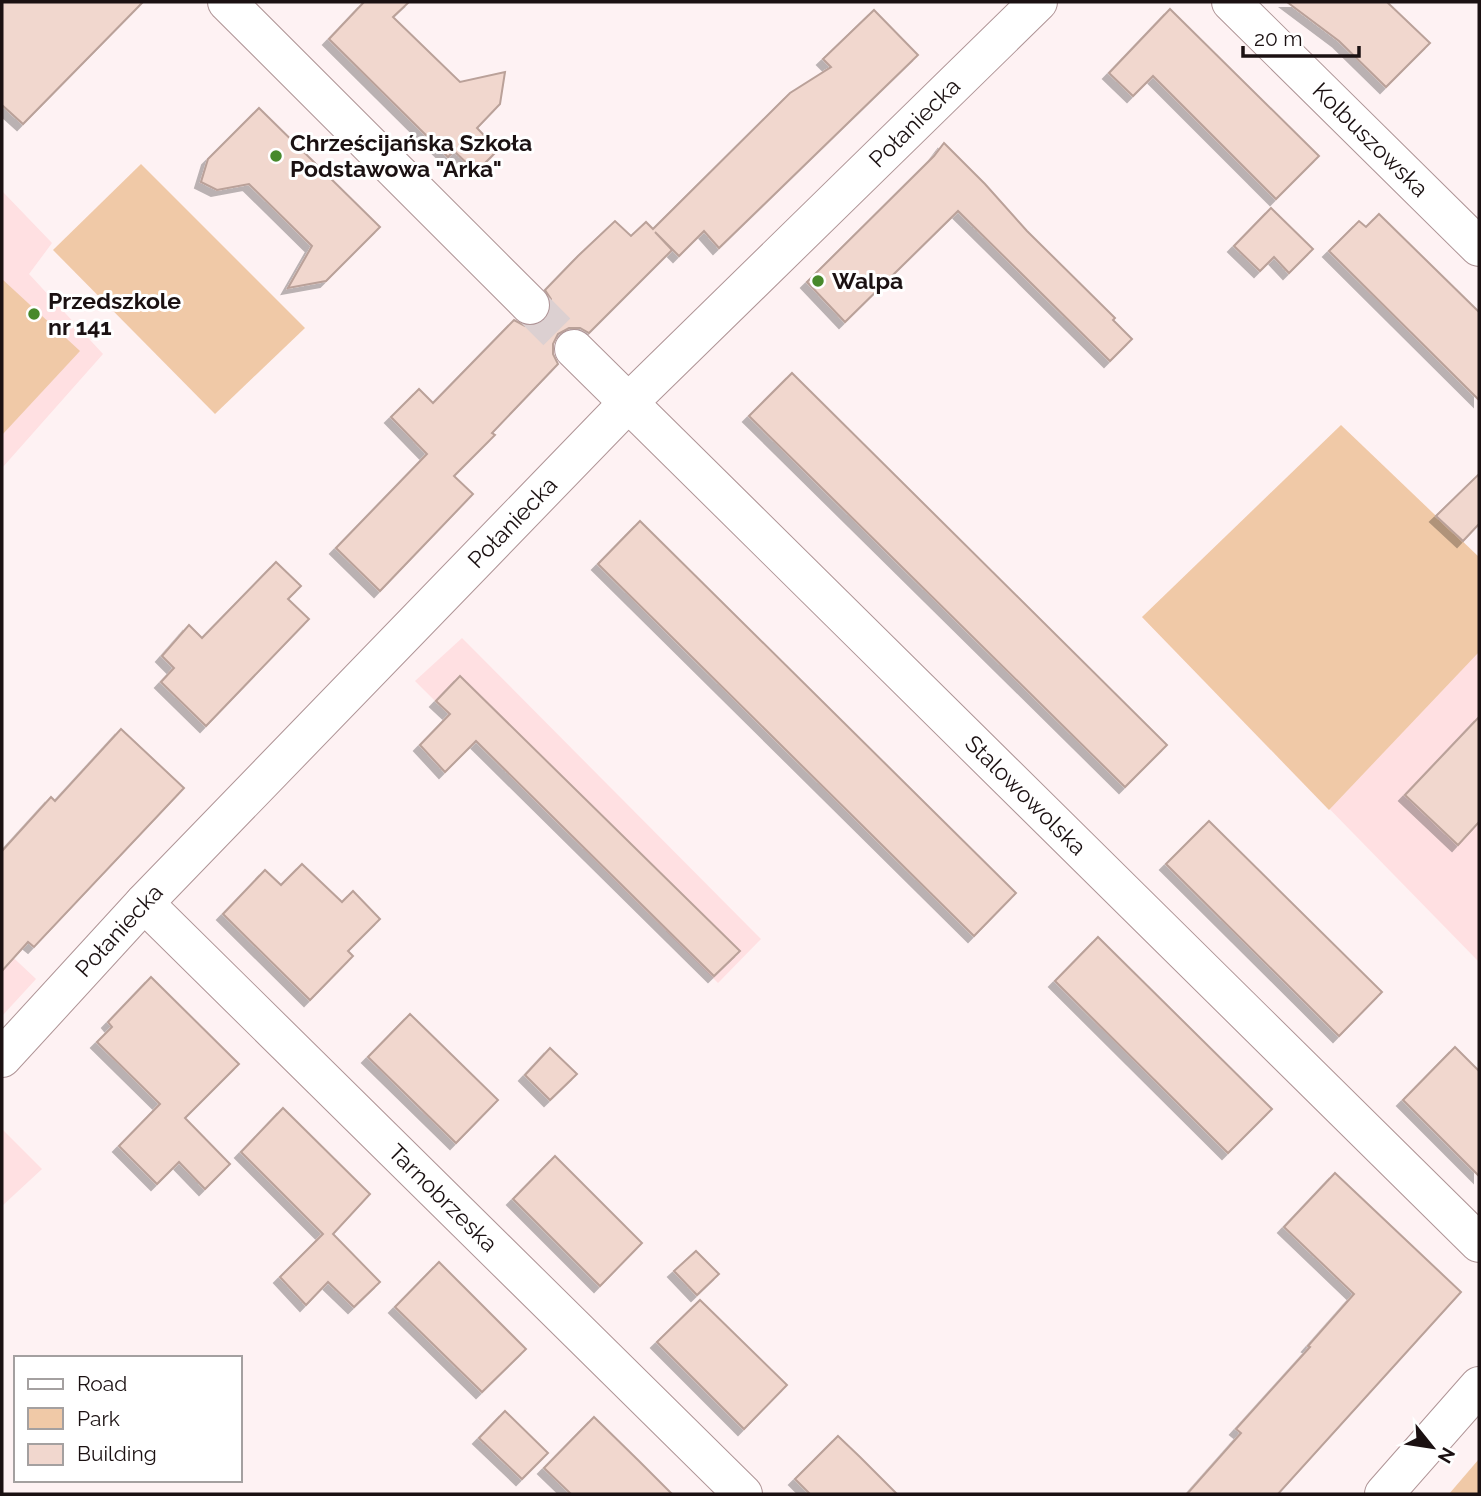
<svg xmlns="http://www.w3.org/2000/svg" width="1481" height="1496" viewBox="0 0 1481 1496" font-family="Raleway,sans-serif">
  <defs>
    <filter id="shadow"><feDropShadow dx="-6" dy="6" stdDeviation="0" flood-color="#0004"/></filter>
  </defs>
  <rect width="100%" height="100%" fill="#fef2f3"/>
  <g fill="#ffe0e2">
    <polygon points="2,191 52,243 29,274 103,354 2,468"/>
    <polygon points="1479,557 1479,962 1142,617"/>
    <polygon points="462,638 761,939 718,983 415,681"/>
    <polygon points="2,947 36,979 2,1016"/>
    <polygon points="2,1129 42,1169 2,1206"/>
  </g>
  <g fill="#f0c9a7">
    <polygon points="141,164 305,328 215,414 53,250"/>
    <polygon points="2,279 80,351 2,435"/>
    <polygon points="1341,425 1479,557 1479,652 1329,810 1142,617"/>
    <polygon points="1479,1459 1479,1494 1449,1494"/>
  </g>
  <g fill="#f1d7ce" stroke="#baa199" stroke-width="2" filter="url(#shadow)">
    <polygon points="2,2 143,2 23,124 2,105"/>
    <polygon points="364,2 409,2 393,17 460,82 505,72 500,104 477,128 498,150 476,172 454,151 448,157 329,39"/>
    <polygon points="1287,2 1387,2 1430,43 1386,87 1339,41"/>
    <polygon points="1170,9 1319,156 1276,199 1153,76 1133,96 1109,73"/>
    <polygon points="874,10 918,55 719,248 704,231 679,256 655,232 672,250 589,333 580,328 569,328 558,334 553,344 553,354 558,364 492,433 495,435 454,476 473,494 380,591 336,548 427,454 391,417 419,389 433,403 514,320 525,326 536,326 545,321 551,310 551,299 545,290 578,256 615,221 631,236 646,222 653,229 790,93 831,67 823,59"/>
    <polygon points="259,108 380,227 326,281 288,288 312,246 249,184 217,190 201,182 208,159"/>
    <polygon points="944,143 985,184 1027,231 1115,318 1113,320 1132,339 1110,361 958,211 845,322 807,282 934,156"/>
    <polygon points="1271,208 1313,249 1289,273 1274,257 1260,271 1234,246"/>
    <polygon points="1379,214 1479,312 1479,400 1329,251 1359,221 1366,227"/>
    <polygon points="792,373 1167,745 1125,787 749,416"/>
    <polygon points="1479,474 1479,524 1463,541 1436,516"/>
    <polygon points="640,521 1016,893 974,936 598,564"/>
    <polygon points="276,562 301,586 288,599 309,619 206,726 161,682 174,668 162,656 189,625 202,638"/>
    <polygon points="460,676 740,951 714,976 476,741 445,772 420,745 450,714 436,701"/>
    <polygon points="1479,717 1479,822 1458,845 1405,795"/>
    <polygon points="121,729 184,788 34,947 28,942 2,971 2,851 51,797 55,801"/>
    <polygon points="1209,821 1382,992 1339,1036 1166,864"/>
    <polygon points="302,864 342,902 353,891 380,919 348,951 353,956 310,1000 223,914 265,870 281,885"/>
    <polygon points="1098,937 1272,1109 1228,1153 1055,981"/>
    <polygon points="151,977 239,1064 185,1118 230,1164 205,1189 179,1162 157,1184 119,1146 160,1104 97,1042 112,1027 108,1022"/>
    <polygon points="410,1014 498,1100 456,1143 368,1057"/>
    <polygon points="1455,1047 1479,1071 1479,1176 1403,1100"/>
    <polygon points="550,1048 577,1074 550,1100 525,1075"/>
    <polygon points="283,1108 370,1194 333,1234 380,1282 354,1307 328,1282 306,1305 280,1277 323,1234 241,1152"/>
    <polygon points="555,1156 642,1243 600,1286 513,1199"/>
    <polygon points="1335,1173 1461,1292 1278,1494 1187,1494 1241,1433 1236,1429 1310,1347 1308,1346 1354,1294 1284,1227"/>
    <polygon points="696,1251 719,1274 697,1295 674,1271"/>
    <polygon points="439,1262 526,1349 482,1392 395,1307"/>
    <polygon points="700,1300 787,1385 744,1429 657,1342"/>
    <polygon points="505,1411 548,1453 522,1479 479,1438"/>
    <polygon points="594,1417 639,1461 672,1494 571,1494 544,1468"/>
    <polygon points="838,1436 860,1457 897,1494 810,1494 795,1479"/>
  </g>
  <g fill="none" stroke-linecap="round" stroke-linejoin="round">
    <polyline stroke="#dcd0d1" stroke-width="38" stroke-dasharray="38 19" stroke-linecap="butt" points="530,305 574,349"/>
    <defs>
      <g id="minor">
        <polyline points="227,2 530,305"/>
        <path id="s1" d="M1231,2L1479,247"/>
        <path id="s2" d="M574,349L1479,1243"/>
        <path id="s3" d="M144,903L743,1494"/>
        <path id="s4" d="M2,1058L144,903L628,403L1038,2"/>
        <polyline points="1384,1494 1479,1386"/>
      </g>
    </defs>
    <use href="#minor" stroke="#af9496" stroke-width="40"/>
    <use href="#minor" stroke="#fff" stroke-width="38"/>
  </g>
  <g fill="#47892b" stroke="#fff" stroke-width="2.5">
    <circle cx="276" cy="156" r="7"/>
    <circle cx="818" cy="281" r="7"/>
    <circle cx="34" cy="314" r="7"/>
  </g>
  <g text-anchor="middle" stroke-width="6" stroke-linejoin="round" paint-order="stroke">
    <g font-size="23" fill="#1b1112" stroke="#fff">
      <text dy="8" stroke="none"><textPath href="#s4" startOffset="1307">Połaniecka</textPath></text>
      <text dy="8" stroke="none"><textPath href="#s1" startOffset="196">Kolbuszowska</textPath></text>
      <text dy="8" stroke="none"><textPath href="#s4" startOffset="740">Połaniecka</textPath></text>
      <text dy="8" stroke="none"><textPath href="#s2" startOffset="635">Stalowowolska</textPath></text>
      <text dy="8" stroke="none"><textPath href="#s4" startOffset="173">Połaniecka</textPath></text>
      <text dy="8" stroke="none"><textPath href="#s3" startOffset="420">Tarnobrzeska</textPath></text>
    </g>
    <g font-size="23" font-weight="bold" fill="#1b1112" stroke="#fff" text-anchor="start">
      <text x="290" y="151">Chrześcijańska Szkoła<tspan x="290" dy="26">Podstawowa "Arka"</tspan></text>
      <text x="832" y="289">Walpa</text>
      <text x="48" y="309">Przedszkole<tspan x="48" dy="26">nr 141</tspan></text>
    </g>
  </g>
  <rect width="1481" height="1496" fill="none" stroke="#1b1112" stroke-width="7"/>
  <rect x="14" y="1356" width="228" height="126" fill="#ffffff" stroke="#a4a0a0" stroke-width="2"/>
  <rect x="28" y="1379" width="35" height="10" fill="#ffffff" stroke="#a4a0a0" stroke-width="2"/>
  <text x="77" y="1391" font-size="21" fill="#1b1112">Road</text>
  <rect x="28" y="1408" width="35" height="21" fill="#f0c9a7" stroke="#a4a0a0" stroke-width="2"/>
  <text x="77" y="1426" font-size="21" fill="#1b1112">Park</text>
  <rect x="28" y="1444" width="35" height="21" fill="#f1d7ce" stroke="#a4a0a0" stroke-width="2"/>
  <text x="77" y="1461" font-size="21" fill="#1b1112">Building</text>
  <g transform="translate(1432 1447) rotate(120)" stroke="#ffffff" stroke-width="5" paint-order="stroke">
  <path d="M0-5L12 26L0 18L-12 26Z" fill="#1b1112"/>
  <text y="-10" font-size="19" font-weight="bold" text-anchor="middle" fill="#1b1112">N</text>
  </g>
  <path d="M1243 46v10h116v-10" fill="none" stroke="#1b1112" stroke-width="3.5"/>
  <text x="1254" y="46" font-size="21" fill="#1b1112" stroke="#ffffff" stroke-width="5" paint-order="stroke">20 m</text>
</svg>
